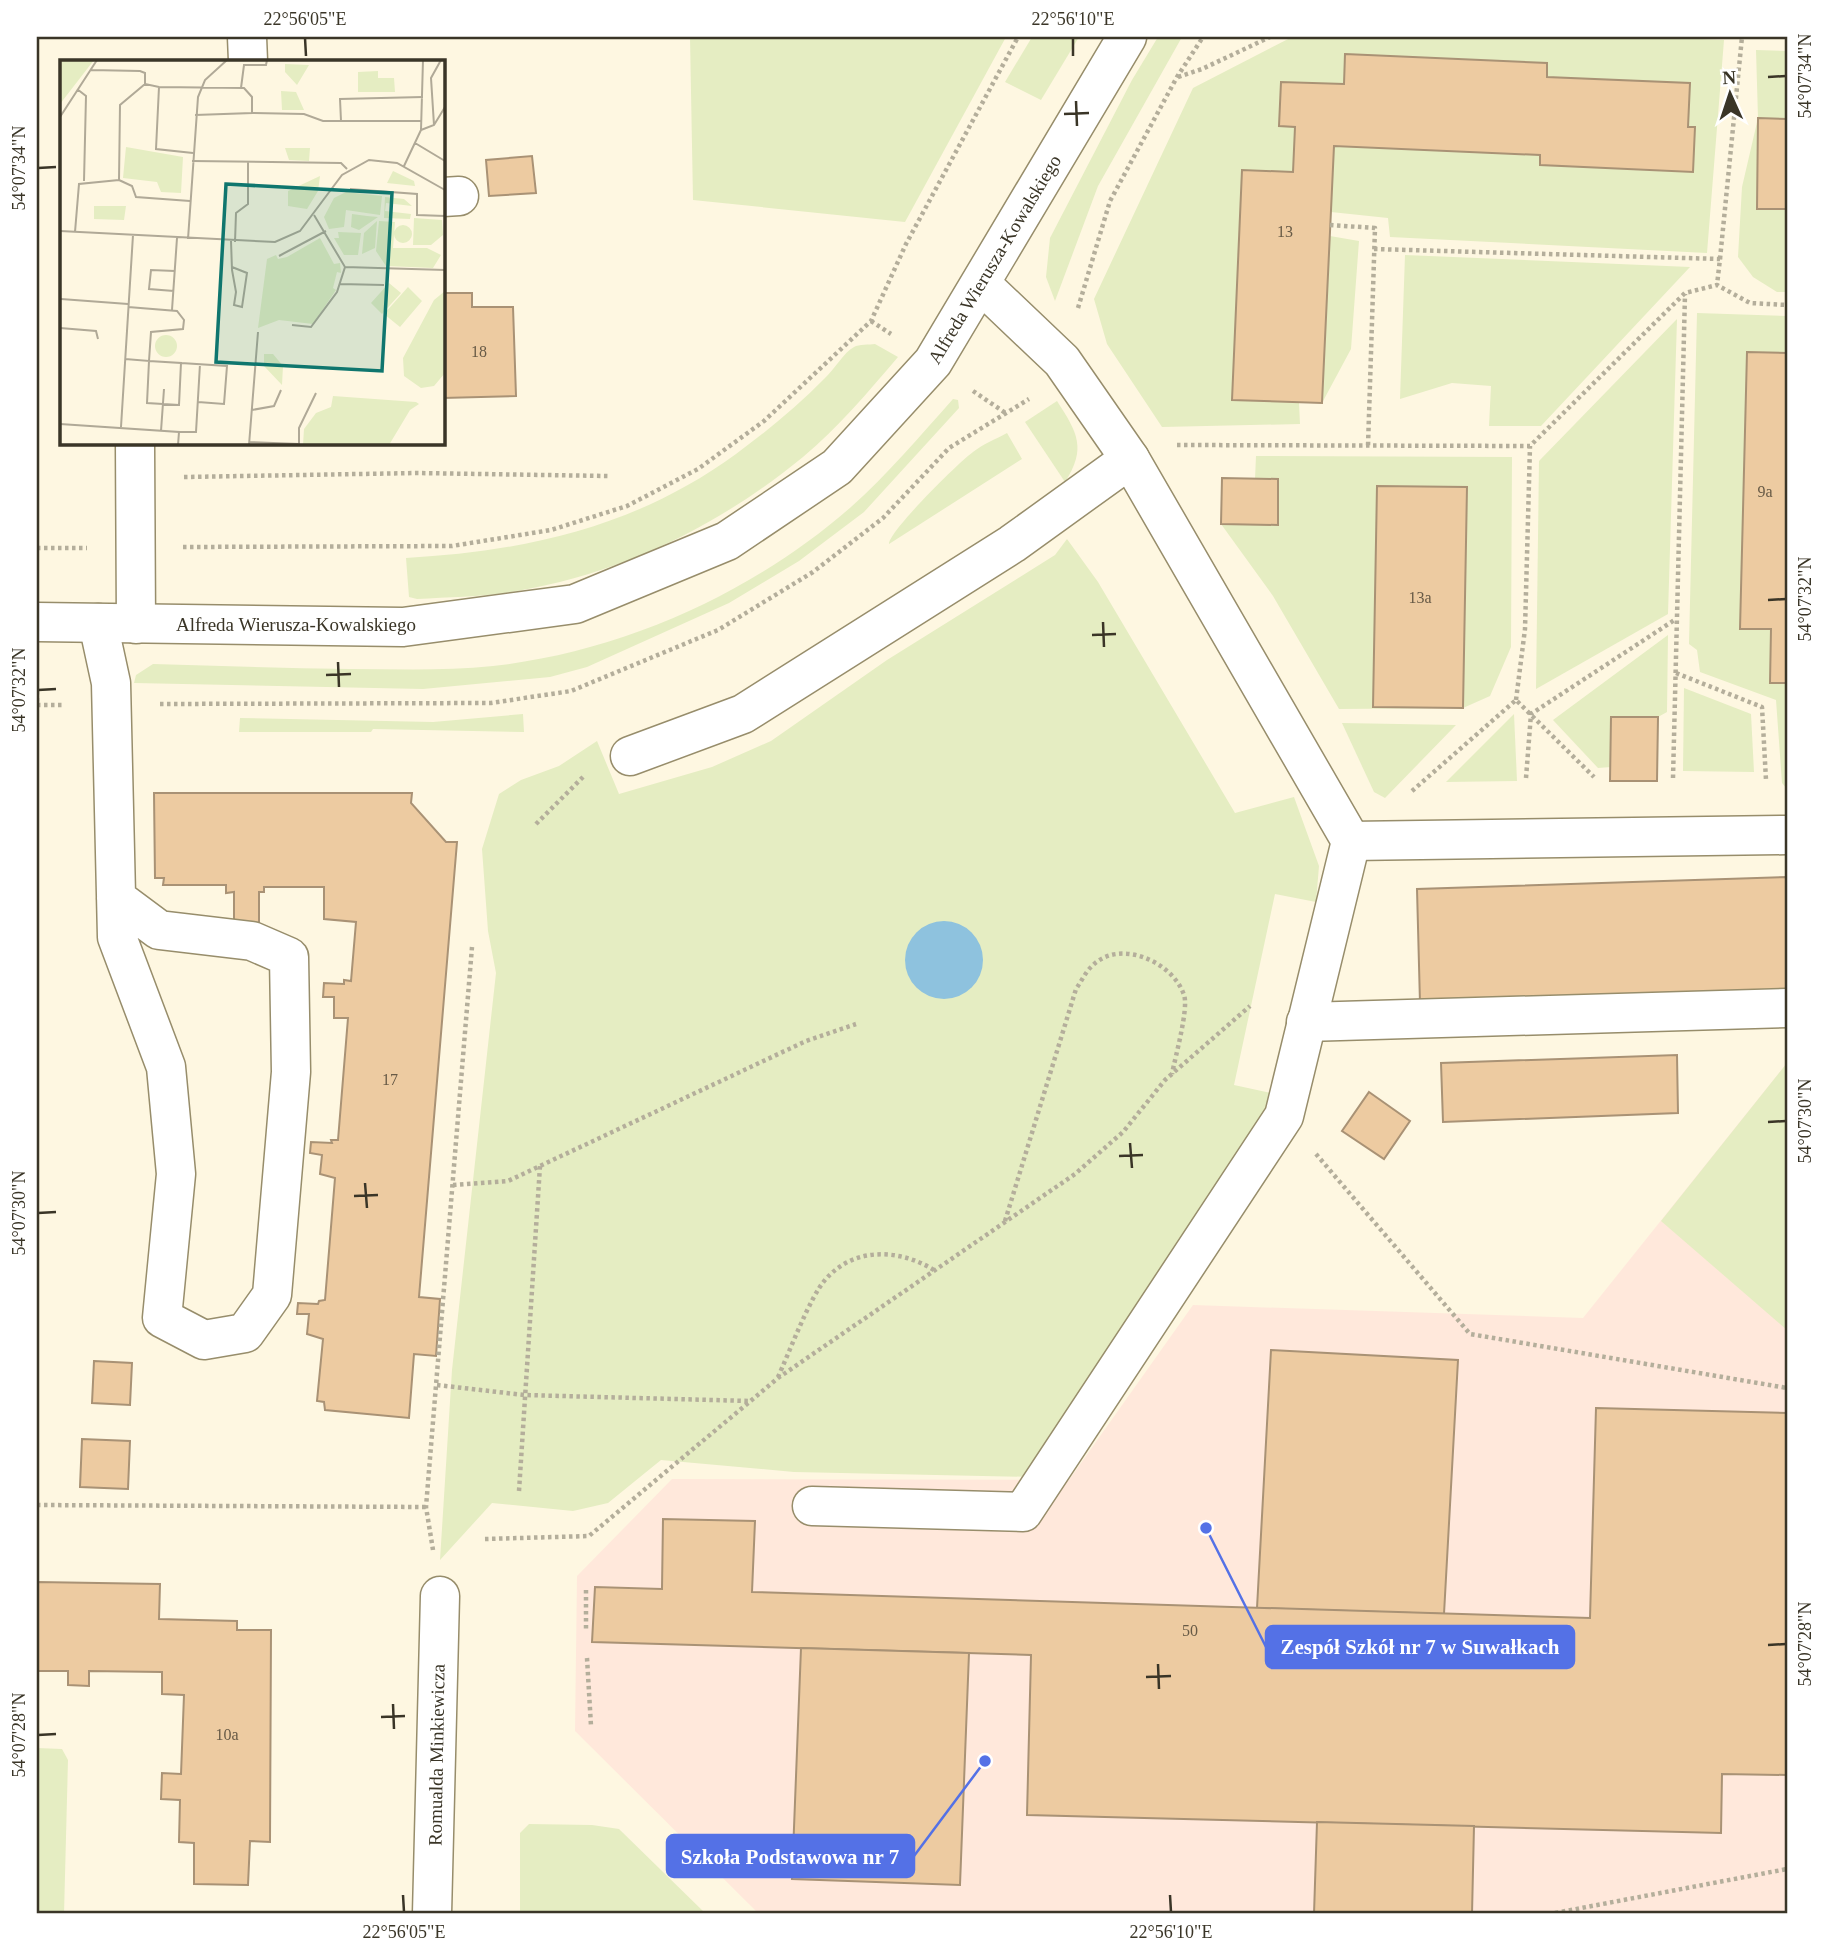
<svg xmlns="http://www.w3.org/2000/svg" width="1824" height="1951" viewBox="0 0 1824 1951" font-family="'Times New Roman',serif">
  <rect width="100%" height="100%" fill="#fef7e1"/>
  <polygon fill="#ffe8db" points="1787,1063 1787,1914 759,1914 575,1731 577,1576 672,1479 1069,1480 1193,1305 1583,1318"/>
  <g fill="#e5edc2">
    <polygon points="690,37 1006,37 905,222 693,200"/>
    <polygon points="1032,37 1079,37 1041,100 1005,82"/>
    <polygon points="1158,37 1182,37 1098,186 1055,301 1046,277 1050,238 1132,80"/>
    <polygon points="1292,37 1656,37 1724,40 1707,253 1390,237 1388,218 1331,212 1330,236 1359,241 1351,349 1322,403 1299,403 1300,424 1162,427 1107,344 1094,299 1193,88"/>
    <polygon points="1756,50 1787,51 1787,119 1758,119 1757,208 1787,209 1787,292 1777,292 1753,277 1738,257 1742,187 1758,118"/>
    <polygon points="1405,255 1690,267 1541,426 1489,426 1491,386 1452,383 1400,399"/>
    <polygon points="1697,313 1787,316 1787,789 1782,783 1776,700 1700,672 1697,650 1689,644"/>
    <polygon points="1677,319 1668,614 1536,689 1539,461"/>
    <path d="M875,344L898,357C868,392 838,428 803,457C720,525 623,573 517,591C485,597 450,597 417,599L409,597L406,558C527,551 636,527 736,454C767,431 798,406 825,378C834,370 844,352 854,347C859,344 869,345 875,344Z"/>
    <path d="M953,399L958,400L959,408L864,512L799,561L729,603L587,667L550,677L423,689L134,683L136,675L153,664C219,666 284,668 350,669C397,669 445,671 493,666C622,652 753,593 851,507C888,474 920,436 953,399Z"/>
    <path d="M1057,401C1077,432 1087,448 1065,482L1025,422Z"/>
    <path d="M1007,433L1022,459L889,544C889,531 959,462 973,452C983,444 996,439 1007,433Z"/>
    <polygon points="1256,456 1512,457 1511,647 1490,696 1463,708 1339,709 1273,596 1221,524 1277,525 1278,479 1255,479"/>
    <polygon points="1067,539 1098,582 1235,813 1294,797 1319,866 1316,902 1275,894 1234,1085 1275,1094 1035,1477 794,1472 661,1460 608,1503 573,1511 492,1503 440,1560 452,1370 496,973 488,931 482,849 499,794 521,780 559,766 597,741 619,794 712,767 771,741 887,660 1055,555"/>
    <polygon points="1668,635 1667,712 1658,717 1611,717 1611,767 1598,768 1553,720"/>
    <polygon points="1684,688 1751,714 1754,772 1683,771"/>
    <polygon points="523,714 524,732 373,729 371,732 239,732 240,718 433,722"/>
    <polygon points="1514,714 1517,781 1446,782"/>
    <polygon points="1342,723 1456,725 1385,798 1374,792"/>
    <polygon points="1787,1063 1787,1330 1661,1221"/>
    <polygon points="37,1748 62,1749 68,1760 64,1914 37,1914"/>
    <polygon points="529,1824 592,1825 619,1829 706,1914 520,1914 520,1833"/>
  </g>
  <circle fill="#8ec2de" cx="944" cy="960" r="39"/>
  <g fill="#edcba1" stroke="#a99275" stroke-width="2">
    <polygon points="1345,54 1547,63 1547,77 1690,83 1688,127 1695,127 1693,172 1540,165 1540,155 1334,146 1322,403 1232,400 1242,170 1293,172 1295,127 1279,126 1281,82 1344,84"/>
    <polygon points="1758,118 1787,119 1787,209 1757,209"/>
    <polygon points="532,156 536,193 489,196 486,160"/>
    <polygon points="443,293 472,293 472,307 513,307 516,396 443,398"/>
    <polygon points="1747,352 1787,353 1787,683 1770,683 1771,629 1740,629"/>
    <polygon points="1222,478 1278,479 1278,525 1221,524"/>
    <polygon points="1377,486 1467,487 1463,708 1373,707"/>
    <polygon points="1611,717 1658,717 1657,781 1610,781"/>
    <polygon points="154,793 412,793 411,803 446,842 457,842 419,1297 440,1299 436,1356 414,1354 409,1418 325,1410 324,1402 317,1401 323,1339 307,1334 309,1314 297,1314 298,1303 318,1304 319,1301 325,1300 335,1178 320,1174 322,1155 310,1153 311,1142 332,1143 331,1140 338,1140 348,1018 334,1018 334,997 323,997 324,983 344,984 344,980 351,981 356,922 324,919 324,887 264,887 264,892 259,892 259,928 234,928 234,892 226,893 226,885 163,885 164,878 155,878"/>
    <polygon points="1787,877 1787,991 1420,1003 1417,889"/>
    <polygon points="1677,1055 1678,1113 1443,1122 1441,1063"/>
    <polygon points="1369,1092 1410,1121 1384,1159 1342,1131"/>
    <polygon points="1271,1350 1458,1360 1444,1614 1257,1608"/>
    <polygon points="94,1361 132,1363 130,1405 92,1403"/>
    <polygon points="1596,1408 1787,1413 1787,1775 1722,1774 1721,1833 1027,1815 1031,1655 592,1642 595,1587 662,1589 663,1519 755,1521 752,1592 1590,1618"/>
    <polygon points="82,1439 130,1441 128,1489 80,1487"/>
    <polygon points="37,1582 160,1584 159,1619 237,1621 237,1630 271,1630 270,1842 250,1841 248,1885 194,1884 194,1843 179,1842 180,1800 161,1799 162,1773 181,1774 184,1695 162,1694 162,1672 89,1671 89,1686 68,1685 68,1671 37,1671"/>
    <polygon points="801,1648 969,1653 960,1885 792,1879"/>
    <polygon points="1317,1822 1474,1826 1472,1914 1314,1914"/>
  </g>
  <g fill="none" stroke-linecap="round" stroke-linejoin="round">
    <defs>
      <g id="street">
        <polyline points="247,37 248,61"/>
        <polyline points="443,197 459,196"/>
        <polyline points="135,443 136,624"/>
        <polyline points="98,623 111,683 117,937 166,1067 176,1174 162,1318 204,1340 245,1333 272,1295 291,1072 289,957 252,941 159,930 116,898"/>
        <polyline points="630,756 743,714 1012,544 1130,459"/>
        <polyline points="1351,841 1787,835"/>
        <polyline points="1306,1022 1787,1008"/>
        <polyline points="812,1506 1023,1512 1284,1116 1351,841 1130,459 1062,361 981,284"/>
        <polyline points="432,1914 440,1596"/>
      </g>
      <polyline id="secondary" points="37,622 403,627 575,604 727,541 837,467 933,362 1127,37"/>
    </defs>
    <use href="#street" stroke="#978d6b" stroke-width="41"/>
    <use href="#secondary" stroke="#978d6b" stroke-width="41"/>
    <g stroke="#b4ae9b" stroke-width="4.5" stroke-dasharray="3.5 3.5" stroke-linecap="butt">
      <polyline points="1178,77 1202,69 1270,37"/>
      <polyline points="1330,225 1375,228 1368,446"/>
      <polyline points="1374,249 1720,259 1717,285"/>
      <polyline points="1720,259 1742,37"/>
      <polyline points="1078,308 1110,201 1177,77 1203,37"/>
      <polyline points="871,321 891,334"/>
      <polyline points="973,391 1007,414"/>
      <polyline points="1177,445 1530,446 1685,293 1717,285 1750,303 1787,305"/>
      <polyline points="184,477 417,473 608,476"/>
      <polyline points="183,547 452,546 551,530 627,506 698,469 764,421 871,321 906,244 1018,37"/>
      <polyline points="37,548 87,548"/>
      <polyline points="1676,673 1762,707 1766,780"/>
      <polyline points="37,691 37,707"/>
      <polyline points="1516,700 1525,629 1530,446"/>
      <polyline points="160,704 491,703 571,691 718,630 813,572 883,518 949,448 1029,399"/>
      <polyline points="37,705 64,705"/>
      <polyline points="1526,778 1531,714 1676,619"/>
      <polyline points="1673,778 1685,294"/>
      <polyline points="1412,791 1516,700 1594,777"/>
      <polyline points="536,824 585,775"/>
      <polyline points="1316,1154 1470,1334 1787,1388"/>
      <polyline points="453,1185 508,1181 806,1041 856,1024"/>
      <path d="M1005,1221L1076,989C1081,982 1085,973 1091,967C1119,937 1173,962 1184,995C1189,1008 1175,1058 1172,1074"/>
      <path d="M778,1377C789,1353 810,1297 825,1280C854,1246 900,1249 934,1270"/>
      <polyline points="437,1385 524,1395 750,1401"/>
      <polyline points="519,1491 540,1166"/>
      <polyline points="37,1505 426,1507"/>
      <polyline points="485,1539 589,1536 778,1378 1075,1174 1123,1132 1165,1080 1250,1006"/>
      <polyline points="433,1550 426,1507 472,947"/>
      <polyline points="586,1590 586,1630"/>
      <polyline points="587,1658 591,1726"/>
      <polyline points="1555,1913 1787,1869"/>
    </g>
    <use href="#street" stroke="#fff" stroke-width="38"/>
    <use href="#secondary" stroke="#fff" stroke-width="38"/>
  </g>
  <path fill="none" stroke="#3a3527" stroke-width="2.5" d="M305,38L306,56M1073,38V56M1768,77L1786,76M1076,101L1077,126M1064,114L1089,113M38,168L56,167M1768,600L1786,599M1103,622L1104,647M1092,635L1116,634M338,662L339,687M326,675L351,674M38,690L56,689M1768,1122L1786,1121M1130,1143L1132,1168M1119,1156L1143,1155M365,1183L367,1208M354,1196L378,1195M38,1213L56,1212M1768,1645L1786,1644M1158,1664L1159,1689M1146,1677L1171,1676M393,1704L394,1729M381,1717L405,1716M38,1735L56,1734M403,1895L404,1912M1170,1895L1171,1912"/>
  <g text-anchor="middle" stroke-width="6" stroke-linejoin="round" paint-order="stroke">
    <g font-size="16" fill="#675a46">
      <text x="1285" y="237">13</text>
      <text x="479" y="357">18</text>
      <text x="1765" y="497">9a</text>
      <text x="1420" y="603">13a</text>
      <text x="390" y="1085">17</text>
      <text x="1190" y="1636">50</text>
      <text x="227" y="1740">10a</text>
    </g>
    <g font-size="19" fill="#3a3527" stroke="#fff">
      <text transform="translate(994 259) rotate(-59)" y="7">Alfreda Wierusza-Kowalskiego</text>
      <text x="296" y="631">Alfreda Wierusza-Kowalskiego</text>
      <text transform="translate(436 1755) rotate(-89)" y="7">Romualda Minkiewicza</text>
    </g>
  </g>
  <g transform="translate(60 60)">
    <rect width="385" height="385" fill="#fef7e1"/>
    <path d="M0,0H34L0,44ZM225,4L249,5L237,25L225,12ZM318,11V18H334L335,32H298V12ZM221,31L236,32L244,50H222ZM66,87L123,97L121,133L101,132L97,122L63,118ZM225,88H250L249,101L229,100ZM333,111L354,121L355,126L327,123ZM260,116L258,131L247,149L228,146V131ZM286,132L322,136L320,155L286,150L284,167L269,169L264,157L274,138ZM325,137L344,139L352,146L326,143L325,151L351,154L350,159L324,158ZM34,146H66L64,160L34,159ZM292,154L307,156L318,157L299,170L291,167ZM354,158L382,160L383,175L371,185H353ZM317,161L315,188L302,194L304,173ZM319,161L335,162L333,188H367L381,195L373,208L326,206L316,191ZM334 174a9 9 0 1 1 18 0a9 9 0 1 1-18 0ZM278,172L301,173L298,195H284L274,178H279ZM260,178L274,204L280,203L281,213L277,212L273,228L276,230L253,264L219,260L198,268L207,199L216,195L218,199L227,197ZM329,223L341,233L322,254L311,243ZM348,227L362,241L340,267L324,254ZM385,231V313L374,326L361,328L344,316L343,298L374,240ZM95 286a11 11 0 1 1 22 0a11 11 0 1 1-22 0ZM204,294H213L223,306L222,325L204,306ZM273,336L356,342L359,344L350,350L329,385H243L244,369L256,353L271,347Z" fill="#e5edc2"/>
    <path fill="none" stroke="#b0a997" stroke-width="2" d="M31,10L80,11L85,13V24L99,27L184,28L192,37V53L135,55M85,24L60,45L59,120L72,126L76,137L130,141M99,27L96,89L133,93M181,28L184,5H206L207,0M17,29L26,36L24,121M192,53L244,54L263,61H362M0,57L37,0M281,61L280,39L363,37M374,65L371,18L381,0M361,70L374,65L385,47M355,83L385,101M132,101L281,103L287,109M344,106L361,70L363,0M290,129L357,134V155L385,156M0,171L215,182L240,171L282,115L309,100L337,103L385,130M15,172L19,124L59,120M128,179L138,37L145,20L167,0M171,181L172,210L176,232L174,245L182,247L187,213L172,207M175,182L176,153L188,144V102M219,196L266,171M285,207L385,210M280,224L324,225M114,231L89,229L91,210L115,211M1,239L68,244M112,250L117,178M232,265L251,267L277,232L285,207L254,155M0,268L36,271L38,279M65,299L89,301L91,272L123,269L124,260L117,251L68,247M89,301L121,303L119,345L87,343ZM121,303L167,306L164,344L138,342M192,350L214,346L221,330M0,364L119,372L118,385M61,367L73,175M101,371L104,329M119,372H136L140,304M190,382L239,384M189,385L198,272M239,385V368L256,333"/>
    <path fill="#0f766e" fill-opacity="0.15" stroke="#0f766e" stroke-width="3.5" d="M166,124L332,133L322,311L156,302Z"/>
    <rect width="385" height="385" fill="none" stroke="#3a3527" stroke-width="3.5"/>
  </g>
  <path fill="none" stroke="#5471e6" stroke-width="2.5" d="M1206 1528L1266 1647M985 1761L914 1856"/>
  <g fill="#5471e6" stroke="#fff" stroke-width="2.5">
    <circle cx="1206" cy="1528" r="7"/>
    <circle cx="985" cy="1761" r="7"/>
  </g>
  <g fill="#5471e6" stroke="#5471e6" stroke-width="2.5">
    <rect x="1266" y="1626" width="308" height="42" rx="7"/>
    <rect x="667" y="1835" width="247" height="42" rx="7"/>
  </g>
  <g font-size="21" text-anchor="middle" font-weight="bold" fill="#fff">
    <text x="1420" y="1654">Zespół Szkół nr 7 w Suwałkach</text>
    <text x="790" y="1864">Szkoła Podstawowa nr 7</text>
  </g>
  <rect width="1824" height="1951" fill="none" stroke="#ffffff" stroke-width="77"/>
  <g transform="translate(1730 94) rotate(357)" stroke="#ffffff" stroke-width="5" paint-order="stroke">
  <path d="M0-5L12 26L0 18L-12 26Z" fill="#3a3527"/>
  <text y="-10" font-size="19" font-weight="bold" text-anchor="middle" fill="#3a3527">N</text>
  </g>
  <rect x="38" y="38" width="1748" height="1874" fill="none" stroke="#3a3527" stroke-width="2.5"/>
  <g font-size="18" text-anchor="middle" fill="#3a3527">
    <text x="305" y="25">22°56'05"E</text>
    <text x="1073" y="25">22°56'10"E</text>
    <text transform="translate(1805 76) rotate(-90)" y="6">54°07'34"N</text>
    <text transform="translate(19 168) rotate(-90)" y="6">54°07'34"N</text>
    <text transform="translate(1805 599) rotate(-90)" y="6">54°07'32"N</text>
    <text transform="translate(19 690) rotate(-90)" y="6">54°07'32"N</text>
    <text transform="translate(1805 1121) rotate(-90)" y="6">54°07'30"N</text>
    <text transform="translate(19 1213) rotate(-90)" y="6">54°07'30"N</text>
    <text transform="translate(1805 1644) rotate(-90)" y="6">54°07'28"N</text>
    <text transform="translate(19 1735) rotate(-90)" y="6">54°07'28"N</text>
    <text x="404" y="1938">22°56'05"E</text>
    <text x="1171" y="1938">22°56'10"E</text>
  </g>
</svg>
